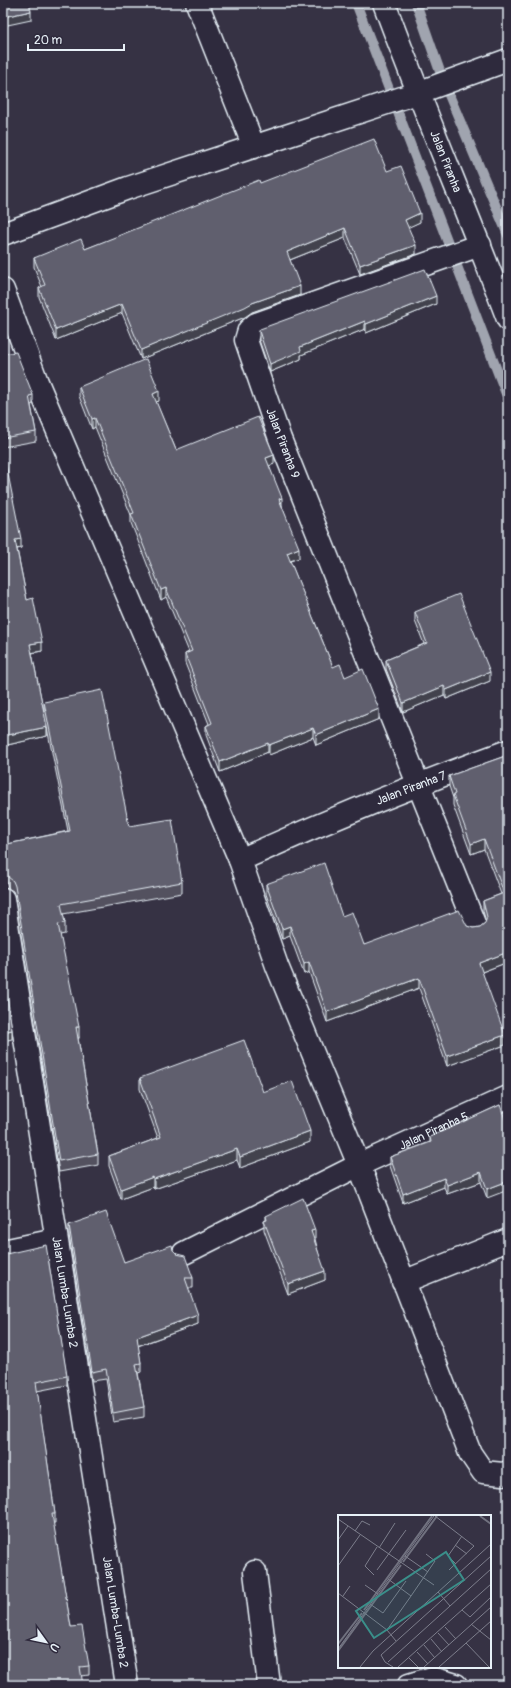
<svg xmlns="http://www.w3.org/2000/svg" width="511" height="1688" viewBox="0 0 511 1688" font-family="Pangolin,sans-serif">
  <rect width="100%" height="100%" fill="#363244"/>
  <filter id="ink" filterUnits="userSpaceOnUse"><feTurbulence type="fractalNoise" baseFrequency=".025" numOctaves="2"/><feDisplacementMap in="SourceGraphic" scale="8" xChannelSelector="R" yChannelSelector="G"/><feConvolveMatrix kernelMatrix="1 2 1 2 8 2 1 2 1" color-interpolation-filters="sRGB"/></filter>
  <g filter="url(#ink)">
    <g fill="none" stroke-linecap="round" stroke-linejoin="round">
      <g stroke="#a0a4af" stroke-width="10">
        <polyline points="356,3 508,399"/>
        <polyline points="416,3 444,83 508,235"/>
      </g>
      <defs>
        <g id="minor">
          <polyline points="197,3 254,147"/>
          <path id="s1" d="M384,3C423,109 468,213 508,319"/>
          <polyline points="3,234 128,188 417,93 508,60"/>
          <polyline points="3,290 37,382 240,860"/>
          <path d="M508,751C417,784 328,820 240,860L277,966L359,1165L470,1453L483,1472L503,1474L508,1472"/>
          <path id="s2" d="M3,899L127,1685"/>
          <polyline points="475,926 280,439 246,340 249,330 256,324 480,245"/>
          <polyline points="3,1251 56,1240"/>
          <path id="s3" d="M184,1253L359,1165L508,1097"/>
          <polyline points="403,1282 508,1240"/>
          <polyline points="255,1572 269,1685"/>
          <polyline points="409,1685 432,1678 456,1685"/>
        </g>
      </defs>
      <use href="#minor" stroke="#e8f1f8" stroke-width="25"/>
      <use href="#minor" stroke="#2f2a3d" stroke-width="22"/>
    </g>
    <g fill="#53515f" stroke="#e8f1f8">
      <polygon points="387,171 420,222 408,227 416,254 360,274 345,238 290,260 300,295 252,312 245,317 141,359 122,313 56,340 39,297 39,288 42,287 34,267 34,258 85,249 260,183"/>
      <polygon points="436,304 366,333 365,329 301,355 301,359 270,372 259,340 259,331"/>
      <polygon points="3,354 33,395 33,404 31,405 36,432 36,441 3,447"/>
      <polygon points="79,387 159,401 156,402 176,450 274,464 269,466 299,558 290,561 333,667 345,677 379,719 316,745 313,737 269,755 268,752 220,772 206,735 206,726 209,724 185,663 185,654 189,652 166,597 161,600 131,523 131,515 95,427 92,429 79,396"/>
      <polygon points="3,449 21,548 17,549 27,600 42,651 32,653 44,713 44,702 129,826 182,882 182,893 63,914 65,923 65,934 60,935 79,1038 78,1038 98,1154 98,1165 59,1172 15,897 13,891 8,888 3,863 3,845 68,831 47,728 47,736 3,746"/>
      <polygon points="415,612 490,681 446,699 444,695 403,712 386,669 386,660 424,644 415,621"/>
      <polygon points="508,755 508,962 482,972 505,1045 447,1066 419,988 327,1022 309,972 304,974 290,936 282,939 266,894 266,884 342,916 364,945 467,926 473,928 480,927 485,923 486,922 483,911 483,901 501,894 484,849 471,854 453,805 453,798 449,786 449,776"/>
      <polygon points="140,1078 263,1092 310,1142 240,1168 237,1160 154,1189 153,1187 121,1199 109,1166 109,1156 158,1138 140,1089"/>
      <polygon points="500,1105 487,1198 481,1182 447,1194 444,1187 403,1203 390,1166 390,1157 430,1142 430,1137"/>
      <polygon points="266,1216 315,1239 325,1280 288,1294 264,1230 264,1221 266,1220"/>
      <polygon points="69,1225 124,1262 173,1250 193,1278 193,1288 188,1288 198,1324 138,1346 141,1363 141,1372 138,1373 144,1407 144,1417 113,1422 106,1379 92,1381 69,1235"/>
      <polygon points="3,1254 67,1376 67,1385 37,1391 55,1514 55,1523 53,1523 71,1627 89,1666 89,1675 3,1685"/>
    </g>
    <g fill="#43424d" stroke="#e8f1f8">
      <polygon points="31,11 31,20 3,26 3,17"/>
      <polygon points="420,213 420,222 405,229 405,220"/>
      <polygon points="345,228 345,238 287,261 287,252"/>
      <polygon points="416,245 416,254 360,274 360,265"/>
      <polygon points="300,286 300,295 252,312 245,317 141,359 141,350 252,303"/>
      <polygon points="436,296 436,304 366,333 366,324"/>
      <polygon points="122,304 122,313 56,340 56,330"/>
      <polygon points="365,321 365,329 301,355 301,359 270,372 270,364 300,347"/>
      <polygon points="159,391 159,401 153,403 153,394"/>
      <polygon points="95,418 95,427 92,429 92,419"/>
      <polygon points="274,455 274,464 266,467 266,458"/>
      <polygon points="282,498 282,507 279,499"/>
      <polygon points="21,539 21,548 15,549 15,540"/>
      <polygon points="299,548 299,558 287,562 287,553"/>
      <polygon points="166,588 166,597 161,600 161,590"/>
      <polygon points="42,642 42,651 30,653 30,644"/>
      <polygon points="490,672 490,681 446,699 446,690"/>
      <polygon points="444,686 444,695 403,712 403,703"/>
      <polygon points="379,709 379,719 316,745 316,735"/>
      <polygon points="47,727 47,736 3,746 3,736"/>
      <polygon points="313,728 313,737 269,755 269,745"/>
      <polygon points="268,743 268,752 220,772 220,762"/>
      <polygon points="484,839 484,849 471,854 471,844"/>
      <polygon points="290,926 290,936 282,939 282,929"/>
      <polygon points="508,952 508,962 479,973 479,963"/>
      <polygon points="309,962 309,972 304,974 304,964"/>
      <polygon points="419,978 419,988 327,1022 327,1012"/>
      <rect x="76" y="1027" width="3" height="11"/>
      <polygon points="12,1030 12,1039 3,1041 3,1032"/>
      <polygon points="505,1035 505,1045 447,1066 447,1056"/>
      <polygon points="310,1131 310,1142 240,1168 240,1157"/>
      <polygon points="237,1149 237,1160 154,1189 154,1179"/>
      <polygon points="481,1172 481,1182 447,1194 447,1185"/>
      <polygon points="153,1177 153,1187 121,1199 121,1189"/>
      <polygon points="444,1178 444,1187 403,1203 403,1194"/>
      <polygon points="508,1181 508,1190 487,1198 487,1189"/>
      <polygon points="3,1193 7,1193 7,1202 3,1203"/>
      <polygon points="315,1230 315,1239 311,1240 311,1231"/>
      <polygon points="325,1271 325,1280 288,1294 288,1284"/>
      <polygon points="198,1315 198,1324 137,1346 137,1337"/>
    </g>
    <g fill="#605e6e" stroke="#e8f1f8">
      <polygon points="3,3 29,3 31,11 3,17"/>
      <polygon points="374,139 387,171 401,166 420,213 405,220 416,245 360,265 345,228 287,252 300,286 252,303 245,307 141,350 122,304 56,330 39,288 45,285 34,258 81,239 85,249 259,180 260,183"/>
      <polygon points="425,269 436,296 366,324 365,321 300,347 301,351 270,364 259,331 260,329"/>
      <polygon points="16,352 33,395 29,396 36,432 3,438 3,354"/>
      <polygon points="146,359 159,391 153,394 176,450 258,417 274,455 266,458 282,498 279,499 299,548 287,553 333,667 340,664 345,677 363,669 379,709 316,735 313,728 269,745 268,743 220,762 206,726 212,723 185,654 192,651 166,588 161,590 131,514 134,513 95,418 92,419 79,387"/>
      <polygon points="3,449 21,539 15,540 27,600 33,598 42,642 30,644 47,727 3,736"/>
      <polygon points="459,594 490,672 446,690 444,686 403,703 386,660 427,643 415,612"/>
      <polygon points="102,690 129,826 172,819 182,882 61,904 65,923 58,924 79,1027 76,1027 98,1154 59,1161 15,886 13,881 8,877 3,852 3,845 70,831 44,702"/>
      <polygon points="508,755 508,952 479,963 505,1035 447,1056 419,978 327,1012 309,962 304,964 290,926 282,929 266,884 324,863 342,916 352,912 364,945 459,910 467,926 473,928 480,927 485,923 487,917 483,901 504,893 484,839 471,844 453,795 455,794 449,776"/>
      <polygon points="6,988 12,1030 3,1032 3,989"/>
      <polygon points="244,1040 263,1092 292,1081 310,1131 240,1157 237,1149 154,1179 153,1177 121,1189 109,1156 161,1137 140,1078"/>
      <polygon points="500,1105 508,1127 508,1181 487,1189 481,1172 447,1185 444,1178 403,1194 390,1157 431,1142 430,1137"/>
      <polygon points="3,1175 7,1193 3,1193"/>
      <polygon points="303,1198 315,1230 311,1231 325,1271 288,1284 264,1221 267,1220 266,1216"/>
      <polygon points="106,1212 124,1262 172,1245 173,1250 177,1254 185,1256 193,1278 185,1278 198,1315 137,1337 141,1363 136,1364 144,1407 113,1413 106,1369 92,1372 69,1225"/>
      <polygon points="46,1245 67,1376 36,1382 55,1514 52,1514 71,1627 82,1626 89,1666 80,1667 83,1685 3,1685 3,1254 6,1254"/>
    </g>
  </g>
  <g text-anchor="middle" stroke-width="3" stroke-linejoin="round" paint-order="stroke">
    <g font-size="12" fill="#e8f1f8" stroke="#2f2a3d">
      <text dy="4" stroke="none"><textPath href="#s1" startOffset="170">Jalan Piranha</textPath></text>
      <text transform="translate(283 443) rotate(69)" y="4">Jalan Piranha 9</text>
      <text transform="translate(411 788) rotate(-21)" y="4">Jalan Piranha 7</text>
      <text dy="4" stroke="none"><textPath href="#s3" startOffset="278">Jalan Piranha 5</textPath></text>
      <text dy="4" stroke="none"><textPath href="#s2" startOffset="398">Jalan Lumba-Lumba 2</textPath></text>
      <text dy="4" stroke="none"><textPath href="#s2" startOffset="722">Jalan Lumba-Lumba 2</textPath></text>
    </g>
  </g>
  <g transform="translate(338 1515)">
    <rect width="153" height="153" fill="#363244"/>
    <path fill="none" stroke="#70717f" stroke-width="2" d="M142,1L153,9M65,47L99,1M26,95L94,1M0,129L24,98M0,136L63,50"/>
    <path fill="none" stroke="#7d7e8c" stroke-width="1" d="M97,1L136,31L111,55M0,4L96,70M17,16L24,6L32,10M0,25L10,11M117,30L129,39M41,33L57,8M67,41L90,57M118,49L110,41L124,21M0,51L22,20M39,55L68,15M36,60L27,51L39,32M50,64L73,81L97,46L88,39M27,70L40,79M100,77L112,91M0,78L49,115L73,81M5,81L12,71M32,89L45,98L68,66M124,95L132,102L153,82M133,109L153,125M107,112L118,124M49,115L58,126M100,118L111,130M93,124L104,137M128,128L151,152M86,130L97,143M0,134L96,1M79,137L90,149M71,143L80,152M50,147L153,54M22,152L35,136L153,29M55,152L47,147L43,140L153,41M60,152L153,69M86,152L153,92M101,152L153,106"/>
    <path fill="#3a8f8a" fill-opacity="0.15" stroke="#3a8f8a" stroke-width="2" d="M108,37L126,65L36,123L18,96Z"/>
    <rect width="153" height="153" fill="none" stroke="#e8f1f8" stroke-width="2"/>
  </g>
  <rect width="511" height="1688" fill="none" stroke="#2f2a3d" stroke-width="16"/>
  <rect x="8" y="8" width="495" height="1672" fill="none" stroke="#e8f1f8" stroke-width="1.5" filter="url(#ink)"/>
  <g transform="translate(46 1642) rotate(123)" stroke="#2f2a3d" stroke-width="3" paint-order="stroke">
  <path d="M0-3L7 15L0 10L-7 15Z" fill="#e8f1f8"/>
  <text y="-6" font-size="11" font-weight="bold" text-anchor="middle" fill="#e8f1f8">U</text>
  </g>
  <path d="M28 44v6h96v-6" fill="none" stroke="#e8f1f8" stroke-width="2"/>
  <text x="34" y="44" font-size="12" fill="#e8f1f8" stroke="#2f2a3d" stroke-width="3" paint-order="stroke">20 m</text>
</svg>
